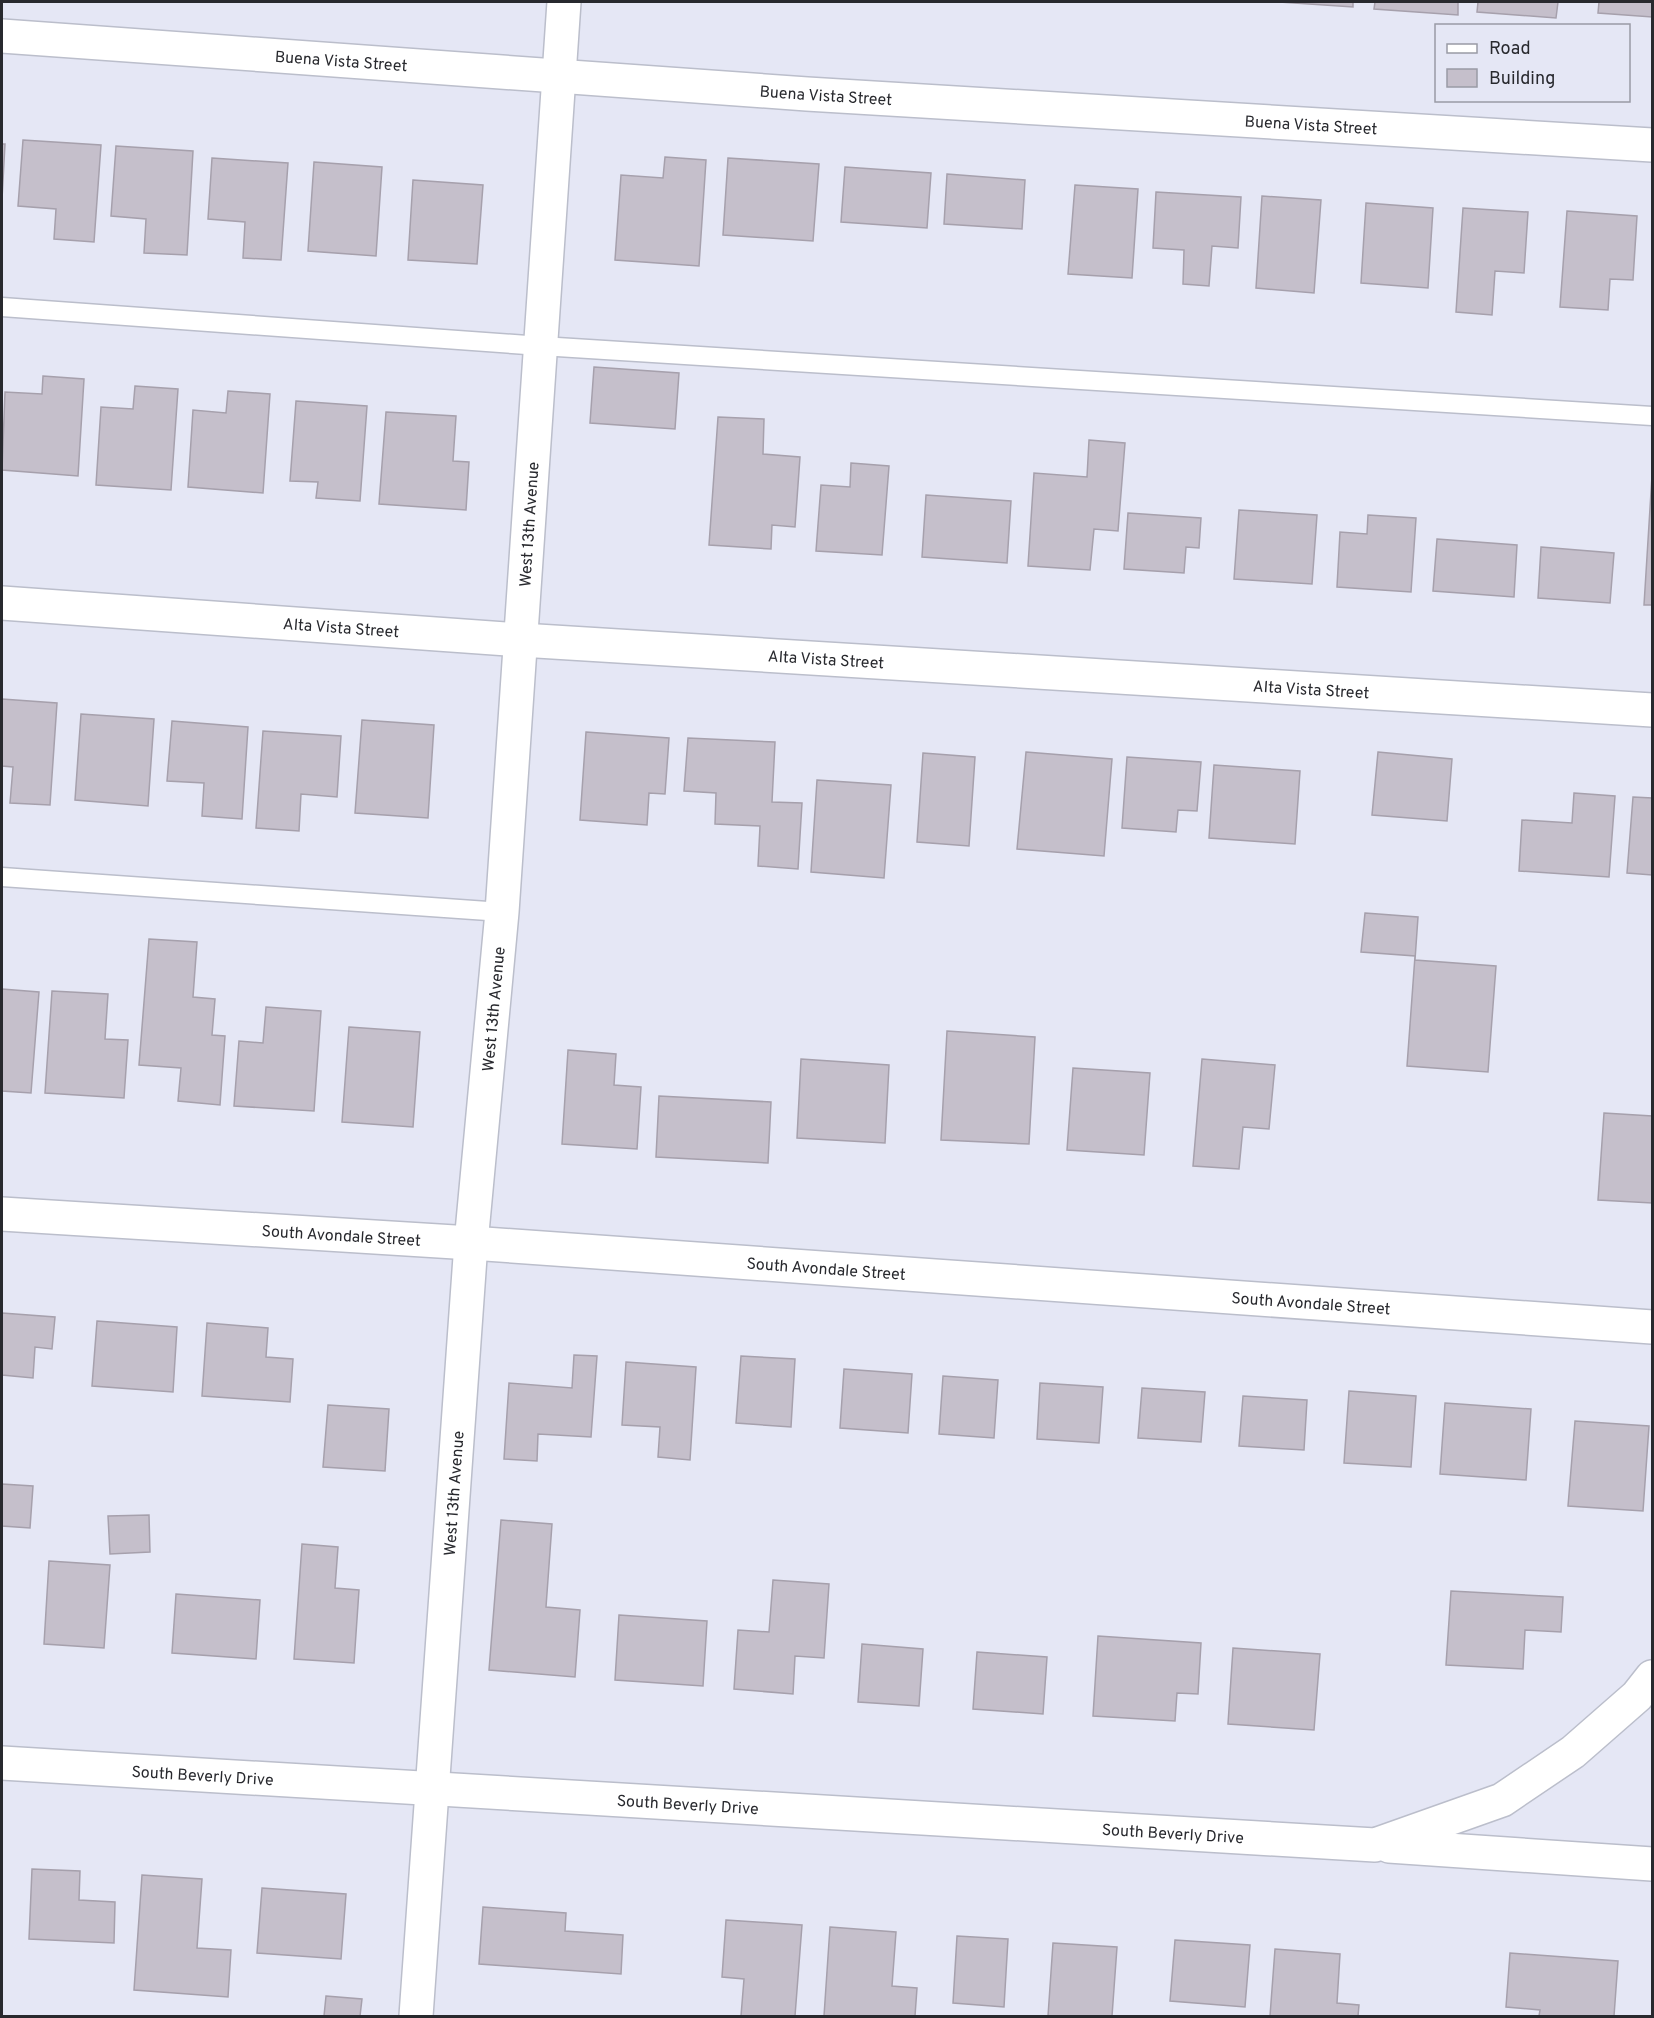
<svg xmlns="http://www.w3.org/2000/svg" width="1654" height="2018" viewBox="0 0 1654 2018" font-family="Overpass,sans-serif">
  <rect width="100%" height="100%" fill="#e5e7f5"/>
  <g fill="#c5bfcb" stroke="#a6a0ac" stroke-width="1.5">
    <polygon points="1279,2 1353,2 1353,7"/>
    <polygon points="1375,2 1458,2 1458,15 1374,9"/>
    <polygon points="1478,2 1558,2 1556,18 1477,12"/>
    <polygon points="1599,2 1652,2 1652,17 1598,13"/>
    <polygon points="23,140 101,145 94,242 54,239 56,209 18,206"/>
    <polygon points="2,144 5,144 2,199"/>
    <polygon points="116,146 193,151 187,255 144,253 146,219 111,216"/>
    <polygon points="665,157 706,160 699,266 615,260 621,175 663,178"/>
    <polygon points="212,158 288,163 281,260 243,258 245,222 208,219"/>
    <polygon points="728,158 819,164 813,241 723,235"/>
    <polygon points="314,162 382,167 376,256 308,251"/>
    <polygon points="845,167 931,173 927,228 841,222"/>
    <polygon points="947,174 1025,180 1022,229 944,224"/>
    <polygon points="413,180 483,185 477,264 408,260"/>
    <polygon points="1075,185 1138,189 1132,278 1068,274"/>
    <polygon points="1156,192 1241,197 1238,248 1212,246 1209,286 1183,284 1184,250 1153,248"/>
    <polygon points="1262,196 1321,200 1314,293 1256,288"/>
    <polygon points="1366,203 1433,208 1428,288 1361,283"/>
    <polygon points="1463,208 1528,212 1524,273 1495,271 1492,315 1456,312"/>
    <polygon points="1567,211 1637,216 1633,280 1610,279 1608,310 1560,307"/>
    <polygon points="594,367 679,373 675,429 590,423"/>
    <polygon points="43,376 84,379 78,476 2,470 5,392 42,394"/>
    <polygon points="135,386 178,389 171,490 96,485 101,407 133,409"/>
    <polygon points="228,391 270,394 263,493 188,487 193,410 226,413"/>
    <polygon points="296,401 367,406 360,501 316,498 318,482 290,481"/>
    <polygon points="386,412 456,416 453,461 469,462 466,510 379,504"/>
    <polygon points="718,417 764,419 763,454 800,457 795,527 772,525 771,549 709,545"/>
    <polygon points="1089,440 1125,443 1118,531 1094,529 1090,570 1028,566 1034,473 1087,477"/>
    <polygon points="851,463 889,466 882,555 816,551 821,485 850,487"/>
    <polygon points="1652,476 1652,605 1644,605"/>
    <polygon points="926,495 1011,501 1007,563 922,557"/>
    <polygon points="1239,510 1317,515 1312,584 1234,579"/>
    <polygon points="1128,513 1201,518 1199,548 1186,547 1184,573 1124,569"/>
    <polygon points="1368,515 1416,518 1411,592 1337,587 1340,532 1367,534"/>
    <polygon points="1437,539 1517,545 1514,597 1433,591"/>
    <polygon points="1541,547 1614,553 1610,603 1538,598"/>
    <polygon points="2,699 57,703 50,805 10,803 13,767 2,766"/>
    <polygon points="81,714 154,719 148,806 75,800"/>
    <polygon points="362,720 434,725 428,818 355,813"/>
    <polygon points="172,721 248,727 242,819 202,816 204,783 167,781"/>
    <polygon points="263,731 341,736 337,797 301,794 299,831 256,828"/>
    <polygon points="586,732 669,738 665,794 649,793 647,825 580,820"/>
    <polygon points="688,738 775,742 772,802 802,803 798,869 758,866 760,826 715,824 716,793 684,791"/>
    <polygon points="1026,752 1112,759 1104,856 1017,849"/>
    <polygon points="1378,752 1452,759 1447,821 1372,815"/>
    <polygon points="923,753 975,757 969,846 917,842"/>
    <polygon points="1127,757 1201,762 1197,811 1178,810 1176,832 1122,828"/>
    <polygon points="1214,765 1300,771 1295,844 1209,838"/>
    <polygon points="817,780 891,785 884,878 811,872"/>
    <polygon points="1574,793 1615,796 1609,877 1519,871 1522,820 1572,823"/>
    <polygon points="1633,797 1652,798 1652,875 1627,873"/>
    <polygon points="1365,913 1418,917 1415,960 1496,966 1488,1072 1407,1066 1415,956 1361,952"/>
    <polygon points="149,939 197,942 193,997 215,999 212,1035 225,1036 220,1105 178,1101 181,1068 139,1065"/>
    <polygon points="2,989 39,992 31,1093 2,1091"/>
    <polygon points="52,991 108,994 105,1039 128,1040 124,1098 45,1093"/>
    <polygon points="266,1007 321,1011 314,1111 234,1106 239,1041 263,1043"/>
    <polygon points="349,1027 420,1032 413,1127 342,1122"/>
    <polygon points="947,1031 1035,1037 1029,1144 941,1140"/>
    <polygon points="568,1050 616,1054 614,1085 641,1087 637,1149 562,1144"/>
    <polygon points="801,1059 889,1065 885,1143 797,1138"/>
    <polygon points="1202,1059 1275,1065 1269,1129 1243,1127 1239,1169 1193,1166"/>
    <polygon points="1073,1068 1150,1073 1144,1155 1067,1150"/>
    <polygon points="659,1096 771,1102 768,1163 656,1157"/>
    <polygon points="1604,1113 1652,1116 1652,1203 1598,1200"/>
    <polygon points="2,1313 55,1317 52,1349 35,1347 33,1378 2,1375"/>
    <polygon points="97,1321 177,1327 173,1392 92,1386"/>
    <polygon points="207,1323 268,1328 266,1357 293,1359 290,1402 202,1396"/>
    <polygon points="574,1355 597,1356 591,1437 538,1434 537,1461 504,1459 509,1383 572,1388"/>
    <polygon points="741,1356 795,1359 791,1427 736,1423"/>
    <polygon points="626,1362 696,1367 690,1460 658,1457 660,1427 622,1425"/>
    <polygon points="844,1369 912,1374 908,1433 840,1428"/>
    <polygon points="943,1376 998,1380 994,1438 939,1434"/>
    <polygon points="1040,1383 1103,1387 1099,1443 1037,1439"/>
    <polygon points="1142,1388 1205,1392 1201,1442 1138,1438"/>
    <polygon points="1349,1391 1416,1396 1411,1467 1344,1463"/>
    <polygon points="1243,1396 1307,1400 1304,1450 1239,1446"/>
    <polygon points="1445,1403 1531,1409 1526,1480 1440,1474"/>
    <polygon points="328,1405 389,1409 385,1471 323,1467"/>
    <polygon points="1575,1421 1649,1426 1643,1511 1568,1506"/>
    <polygon points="2,1484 33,1486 30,1528 2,1526"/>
    <polygon points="149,1515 150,1552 110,1554 108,1516"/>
    <polygon points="501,1520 552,1524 546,1607 580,1610 575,1677 489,1670"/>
    <polygon points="302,1544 338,1547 335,1588 359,1590 354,1663 294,1659"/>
    <polygon points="49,1561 110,1565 104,1648 44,1644"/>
    <polygon points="773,1580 829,1584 824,1658 795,1656 793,1694 734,1689 738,1630 769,1632"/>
    <polygon points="1451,1591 1563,1597 1561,1632 1525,1630 1523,1669 1446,1665"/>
    <polygon points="176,1594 260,1600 256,1659 172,1653"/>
    <polygon points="619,1615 707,1621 703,1686 615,1680"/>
    <polygon points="1098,1636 1201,1643 1198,1694 1177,1693 1175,1721 1093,1716"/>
    <polygon points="862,1644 923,1649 919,1706 858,1702"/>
    <polygon points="1233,1648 1320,1654 1314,1730 1228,1724"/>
    <polygon points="977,1652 1047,1657 1043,1714 973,1709"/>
    <polygon points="32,1869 80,1871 79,1900 115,1902 114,1943 29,1939"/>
    <polygon points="142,1875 202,1879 197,1948 231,1950 228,1997 134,1990"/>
    <polygon points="262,1888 346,1894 341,1959 257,1953"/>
    <polygon points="483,1907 566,1913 565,1931 623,1935 621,1974 479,1964"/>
    <polygon points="726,1920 802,1925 795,2016 741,2016 744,1979 722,1977"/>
    <polygon points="830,1927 896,1932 892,1986 917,1988 915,2016 824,2016"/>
    <polygon points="957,1936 1008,1939 1004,2007 953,2003"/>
    <polygon points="1175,1940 1250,1945 1245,2007 1170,2001"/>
    <polygon points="1053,1943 1117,1947 1112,2016 1048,2016"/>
    <polygon points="1275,1949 1340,1954 1337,2003 1359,2005 1358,2016 1270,2016"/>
    <polygon points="1510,1953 1618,1961 1614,2016 1539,2016 1540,2010 1506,2007"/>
    <polygon points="326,1996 362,1999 360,2016 324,2016"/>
  </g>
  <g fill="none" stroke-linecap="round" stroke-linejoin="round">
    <defs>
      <g id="lane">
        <polyline points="2,307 541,346 1652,416"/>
        <polyline points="2,877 502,912"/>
      </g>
      <g id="street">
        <path id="s1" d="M2,36L807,94L1652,145"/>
        <path id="s2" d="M2,603L521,640L1652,710"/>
        <path id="s3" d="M2,1763L1375,1845L1502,1800L1573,1752L1637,1696L1652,1677"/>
        <polyline points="1389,1846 1652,1864"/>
        <path id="s4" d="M416,2016L471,1243L502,912L564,2"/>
      </g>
      <g id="secondary">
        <path id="s5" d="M2,1214L471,1243L1652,1327"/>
      </g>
    </defs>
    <use href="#lane" stroke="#bbbecb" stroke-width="21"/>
    <use href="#street" stroke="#bbbecb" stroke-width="36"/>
    <use href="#secondary" stroke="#bbbecb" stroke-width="36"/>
    <use href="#lane" stroke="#fff" stroke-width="18"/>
    <use href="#street" stroke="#fff" stroke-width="33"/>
    <use href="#secondary" stroke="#fff" stroke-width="33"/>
  </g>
  <g text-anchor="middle" stroke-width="5" stroke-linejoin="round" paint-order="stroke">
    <g font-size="16" fill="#28292e" stroke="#e5e7f5">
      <text dy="6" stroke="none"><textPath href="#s1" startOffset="340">Buena Vista Street</textPath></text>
      <text dy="6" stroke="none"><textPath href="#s1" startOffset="826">Buena Vista Street</textPath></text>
      <text dy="6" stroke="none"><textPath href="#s1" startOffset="1312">Buena Vista Street</textPath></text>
      <text dy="6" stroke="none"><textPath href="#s4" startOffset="1496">West 13th Avenue</textPath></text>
      <text dy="6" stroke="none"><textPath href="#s2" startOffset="340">Alta Vista Street</textPath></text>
      <text dy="6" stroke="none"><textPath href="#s2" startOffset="826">Alta Vista Street</textPath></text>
      <text dy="6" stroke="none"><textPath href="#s2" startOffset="1312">Alta Vista Street</textPath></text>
      <text dy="6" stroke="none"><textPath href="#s4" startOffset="1010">West 13th Avenue</textPath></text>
      <text dy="6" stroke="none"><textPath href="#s5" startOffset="340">South Avondale Street</textPath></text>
      <text dy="6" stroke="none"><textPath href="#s5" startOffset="826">South Avondale Street</textPath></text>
      <text dy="6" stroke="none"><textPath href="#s5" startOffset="1312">South Avondale Street</textPath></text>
      <text dy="6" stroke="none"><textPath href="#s4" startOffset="524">West 13th Avenue</textPath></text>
      <text dy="6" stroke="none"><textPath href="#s3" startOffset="201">South Beverly Drive</textPath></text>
      <text dy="6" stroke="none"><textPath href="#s3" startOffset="687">South Beverly Drive</textPath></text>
      <text dy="6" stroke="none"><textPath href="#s3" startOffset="1173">South Beverly Drive</textPath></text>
    </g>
  </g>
  <rect width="1654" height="2018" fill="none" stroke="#28292e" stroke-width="6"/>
  <rect x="1435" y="24" width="195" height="78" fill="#e5e7f5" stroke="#999ba5" stroke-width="1.5"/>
  <rect x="1447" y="44" width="30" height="9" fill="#ffffff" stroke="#999ba5" stroke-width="1.5"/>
  <text x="1489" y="54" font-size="18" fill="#28292e">Road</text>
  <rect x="1447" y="69" width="30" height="18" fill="#c5bfcb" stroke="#999ba5" stroke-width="1.5"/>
  <text x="1489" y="84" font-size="18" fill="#28292e">Building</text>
</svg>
